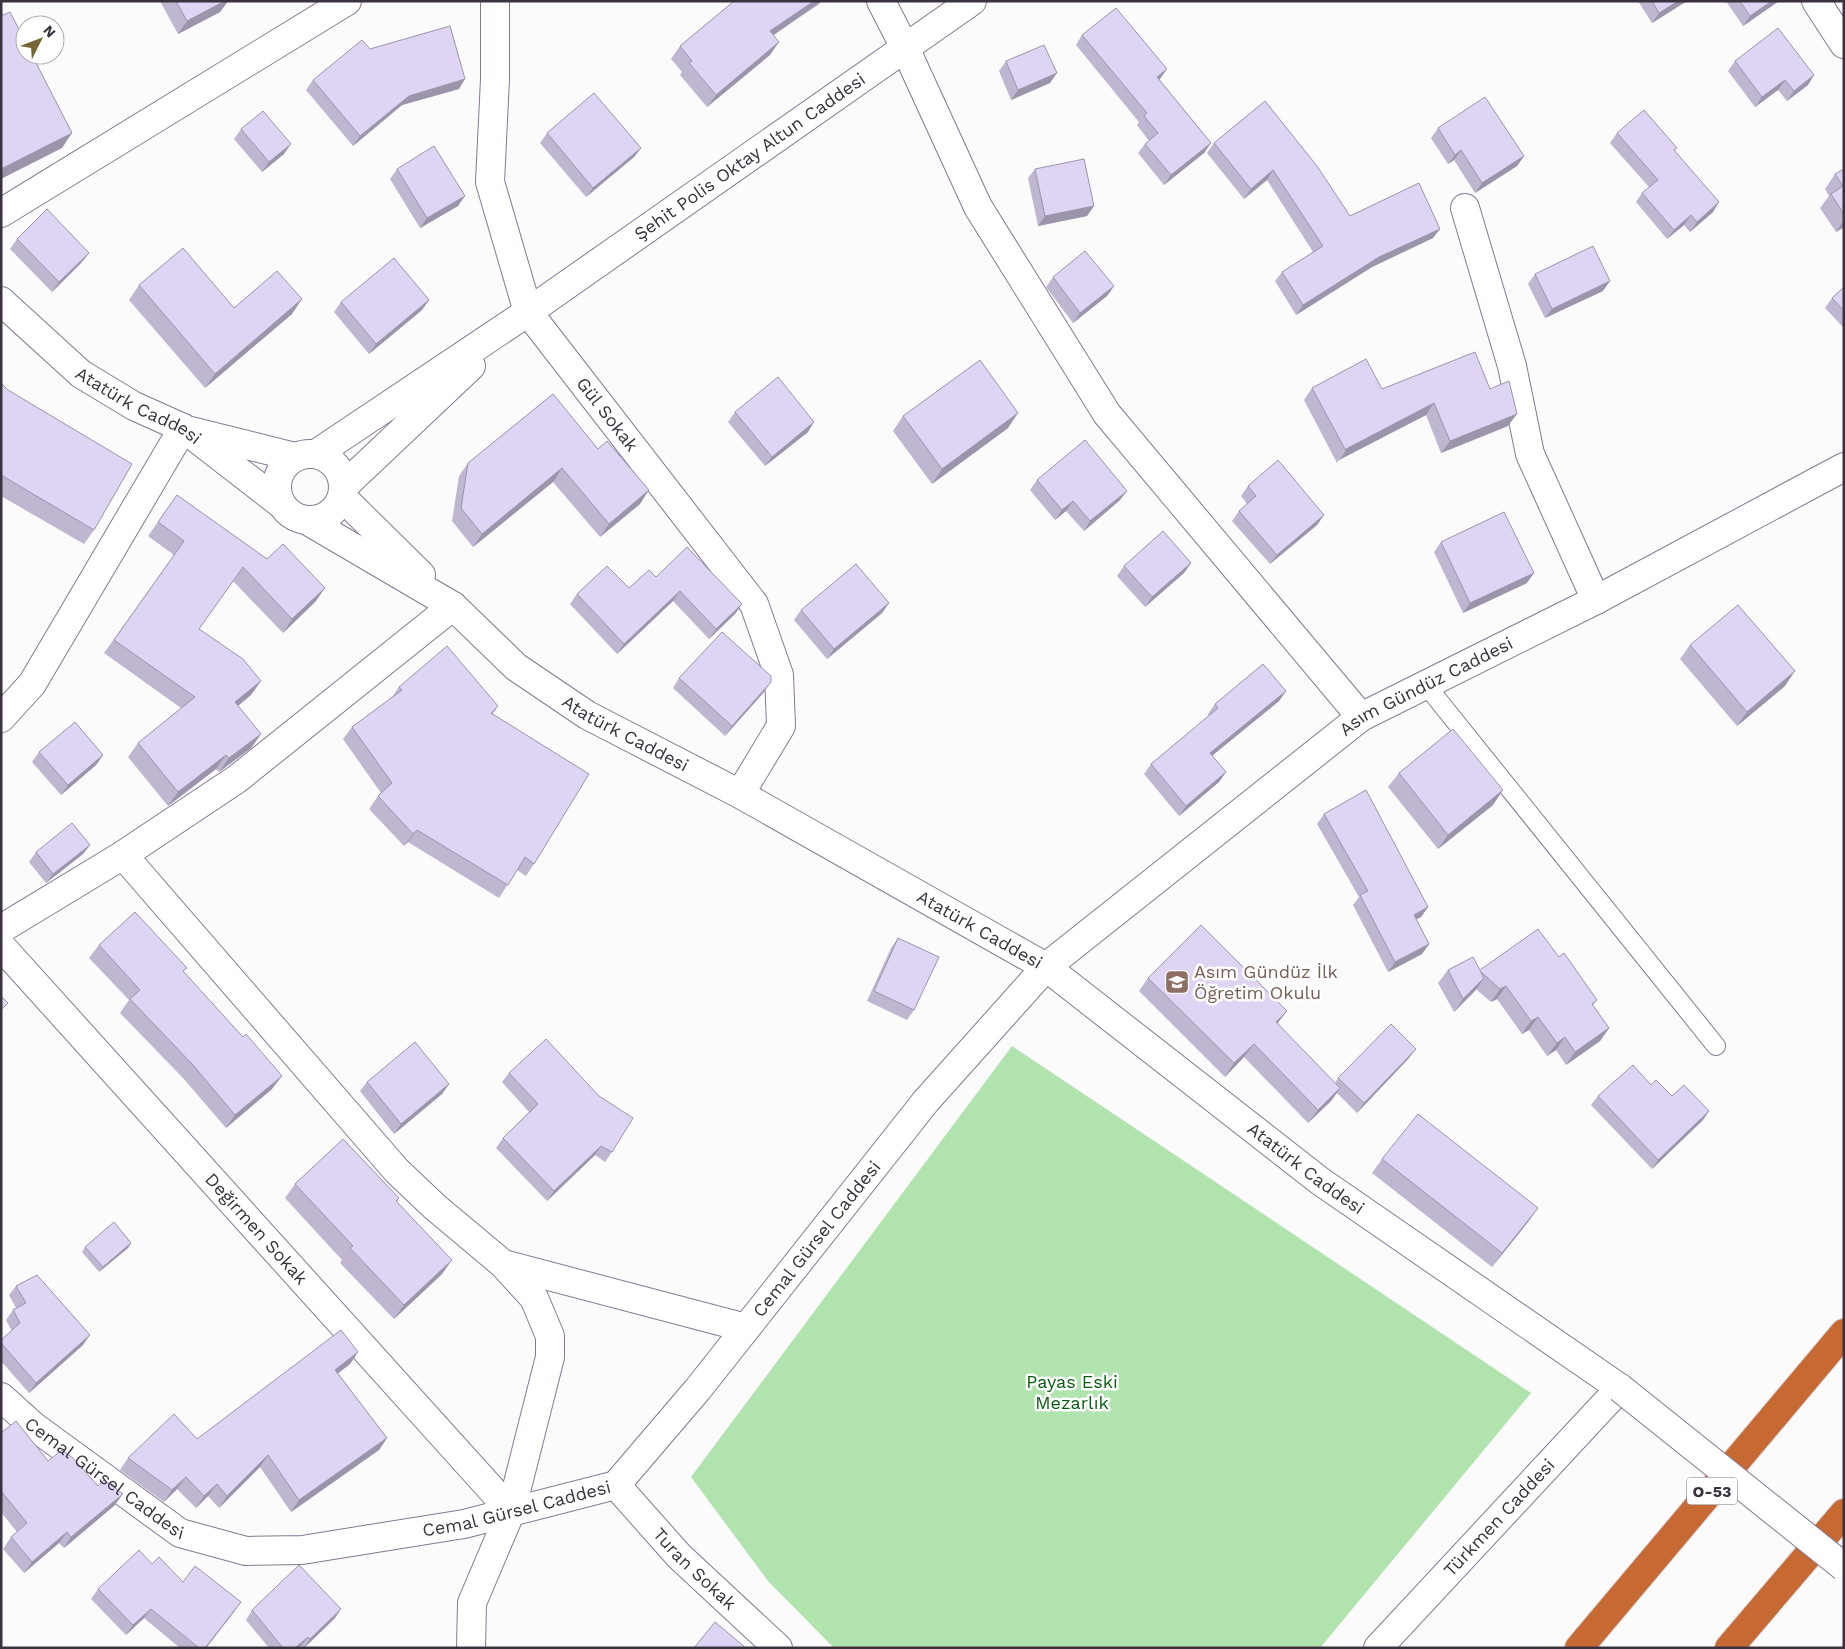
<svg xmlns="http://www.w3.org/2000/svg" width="1845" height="1649" viewBox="0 0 1845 1649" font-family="'Work Sans',sans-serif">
  <rect width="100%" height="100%" fill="#fbfbfb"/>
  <polygon fill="#b0e3ad" points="1012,1046 1531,1393 1320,1648 834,1648 768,1581 691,1477"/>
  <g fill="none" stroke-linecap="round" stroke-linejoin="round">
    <defs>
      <polyline id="service" points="1426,685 1716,1046"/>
      <g id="minor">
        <path id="s1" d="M495,1V79L490,182L528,312L754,604L779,675L781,726L740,794"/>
        <polyline points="881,1 906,50 978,207 1107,414 1361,717"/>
        <polyline points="1816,1 1844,44"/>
        <polyline points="1465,208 1512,366 1530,454 1596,600"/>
        <polyline points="1,213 347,1"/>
        <polyline points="1,718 32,684 183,428"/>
        <polyline points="123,855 397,1171 435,1207 503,1264 534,1298 550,1336 550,1357 511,1511 472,1603 471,1648"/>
        <polyline points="1,929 123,855 237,779 453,606"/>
        <polyline points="503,1264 746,1328"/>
        <path id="s2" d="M1,1397L32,1425L180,1533L246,1551L302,1550L464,1524L616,1485L698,1389L926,1101L1046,967L1361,717L1596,600L1844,467"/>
        <path id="s3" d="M616,1485L679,1556L778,1648"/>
        <path id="s4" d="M1378,1648L1620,1388"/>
      </g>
      <g id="tertiary">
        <path id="s5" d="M1,301L81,374L134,406L183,428L281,504"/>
        <polyline points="191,431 295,457"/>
        <circle cx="310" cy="487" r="33"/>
        <path id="s6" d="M316,454L528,312L972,1"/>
        <polyline points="344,486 471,366"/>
        <polyline points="342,497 421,575"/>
        <path id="s7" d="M308,521L453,606L516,667L587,715L740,794L1046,967L1320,1181L1620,1388"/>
        <path id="s8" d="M1,946L511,1511"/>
      </g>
      <g id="motorway">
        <polyline points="1579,1648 1844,1333"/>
        <polyline points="1729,1648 1844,1513"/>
      </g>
    </defs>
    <use href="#service" stroke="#887792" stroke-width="20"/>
    <use href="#minor" stroke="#887792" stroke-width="30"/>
    <use href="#tertiary" stroke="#887792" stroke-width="30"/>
    <use href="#motorway" stroke="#d8d6d9" stroke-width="30"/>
    <use href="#service" stroke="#fff" stroke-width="18"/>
    <use href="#minor" stroke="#fff" stroke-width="28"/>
    <use href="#tertiary" stroke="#fff" stroke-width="28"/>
    <use href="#motorway" stroke="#c76932" stroke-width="28"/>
    <defs>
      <polyline id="tertiary-bridge" points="1620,1388 1844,1567"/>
    </defs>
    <use href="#tertiary-bridge" stroke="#887792" stroke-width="30" stroke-linecap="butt"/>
    <use href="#tertiary-bridge" stroke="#fff" stroke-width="28"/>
  </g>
  <g fill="#c0b6d1">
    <polygon points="160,1 228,1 220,12 178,34"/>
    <polygon points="1638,1 1687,1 1652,23"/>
    <polygon points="1726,1 1779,1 1743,26"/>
    <polygon points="821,3 773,35 770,55 707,107 680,75 682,72 671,59 680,46"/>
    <polygon points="1082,35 1159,79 1211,143 1204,153 1164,185 1138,153 1145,144 1149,141 1137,125 1139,122 1076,45"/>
    <polygon points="370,49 459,89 402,105 353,146 306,90 313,80"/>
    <polygon points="1006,61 1050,83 1011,100 999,71"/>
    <polygon points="1735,61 1814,75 1808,85 1787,101 1778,90 1755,107 1728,71"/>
    <polygon points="1265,101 1350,216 1433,238 1372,267 1296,315 1275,281 1282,272 1313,252 1267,180 1244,199 1207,153 1214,143"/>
    <polygon points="1438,128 1524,156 1517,166 1475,193 1454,160 1448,164 1431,138"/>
    <polygon points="241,129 284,154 262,172 234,139"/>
    <polygon points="547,133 641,148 634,157 586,197 540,143"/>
    <polygon points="1617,133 1675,151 1713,212 1690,232 1684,225 1667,239 1636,202 1642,193 1649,187 1610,143"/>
    <polygon points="397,169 458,206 420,228 390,179"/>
    <polygon points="1035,169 1094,206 1087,216 1038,226 1028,178"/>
    <polygon points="1844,169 1844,227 1836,232 1820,208 1829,196 1825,189 1835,174"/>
    <polygon points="17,239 89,253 82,262 52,292 10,249"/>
    <polygon points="1535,274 1603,291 1545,318 1528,284"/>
    <polygon points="1053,277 1114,286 1107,296 1073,323 1046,287"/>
    <polygon points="139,285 234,308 292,314 205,388 129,300"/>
    <polygon points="1844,287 1844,328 1825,308 1832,298"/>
    <polygon points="429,300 422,310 369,354 334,312 341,302"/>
    <polygon points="1,383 8,390 94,530 84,544 1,496"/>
    <polygon points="1312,388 1382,389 1490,389 1508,426 1441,453 1426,415 1339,460 1337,463 1304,400"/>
    <polygon points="553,394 640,504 600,537 553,482 473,547 452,521 459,476 468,463"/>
    <polygon points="735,412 808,432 765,466 728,422"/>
    <polygon points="903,416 1008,428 932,484 893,431"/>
    <polygon points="1037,480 1120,500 1084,531 1066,511 1055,520 1030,490"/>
    <polygon points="1248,486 1324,515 1317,525 1270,564 1232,521 1239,511 1247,504 1241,496"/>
    <polygon points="177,495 267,559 325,588 315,602 283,633 233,581 199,629 251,695 238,706 261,734 251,748 219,772 216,769 168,806 128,757 138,743 181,708 104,653 174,555 148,536"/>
    <polygon points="1441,542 1527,583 1463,613 1434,552"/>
    <polygon points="1191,563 1184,573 1145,607 1117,576 1124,566"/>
    <polygon points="656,577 742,604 735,614 709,639 673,601 617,654 570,604 577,594 629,588"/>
    <polygon points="889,603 882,613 827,659 794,620 801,610"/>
    <polygon points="1690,645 1785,686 1737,726 1680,659"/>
    <polygon points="679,678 764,692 725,736 673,688"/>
    <polygon points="399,687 498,706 493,714 534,864 526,876 517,870 499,898 408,842 404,846 369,809 378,796 381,793 343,739 352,727 392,697"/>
    <polygon points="1286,691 1279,701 1212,756 1226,772 1219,782 1179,816 1144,774 1151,764 1209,716 1208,714 1215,704"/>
    <polygon points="39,752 103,755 96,765 61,795 32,762"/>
    <polygon points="1399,773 1493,805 1438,849 1388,787"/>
    <polygon points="1324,814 1428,907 1421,917 1416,919 1429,944 1422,954 1388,972 1353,905 1359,897 1317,824"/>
    <polygon points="90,845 83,854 46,883 29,862 36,852"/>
    <polygon points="898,938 914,1010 907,1020 867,1001 891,948"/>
    <polygon points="99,945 183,972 272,1089 226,1128 183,1078 120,1013 129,1000 89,958"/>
    <polygon points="1559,957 1597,1000 1593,1005 1609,1028 1600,1041 1566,1065 1556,1050 1547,1056 1529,1030 1522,1034 1497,999 1491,1002 1476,989 1454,1012 1438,983 1448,970 1480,970"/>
    <polygon points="1148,978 1277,1024 1335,1083 1338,1078 1409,1058 1357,1113 1337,1093 1331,1101 1308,1123 1244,1057 1225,1077 1139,991"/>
    <polygon points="509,1073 612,1152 605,1162 595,1155 547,1201 496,1148 503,1138 529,1112 502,1082"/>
    <polygon points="367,1082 449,1084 442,1094 394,1134 360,1091"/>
    <polygon points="1651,1085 1672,1096 1703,1120 1652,1169 1591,1105 1598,1096"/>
    <polygon points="1382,1159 1538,1208 1528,1222 1492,1267 1372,1173"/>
    <polygon points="295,1184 399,1198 397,1202 442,1274 394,1319 340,1263 342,1260 285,1198"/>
    <polygon points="131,1243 128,1248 99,1272 82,1252 85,1247"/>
    <polygon points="16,1286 83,1345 29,1393 1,1361 1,1340 12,1331 6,1320 13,1310 16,1308 9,1295"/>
    <polygon points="358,1352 350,1364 338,1373 387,1438 379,1450 291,1512 260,1467 219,1508 208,1496 196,1508 177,1489 164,1502 120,1470 128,1458 197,1439"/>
    <polygon points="1,1433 48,1461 98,1486 115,1505 64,1548 59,1543 24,1573 3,1549 11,1537 17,1532 1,1512"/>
    <polygon points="152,1564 183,1582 241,1602 206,1648 180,1648 144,1618 126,1635 91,1599 98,1589"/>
    <polygon points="252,1610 335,1618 304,1648 301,1646 299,1648 269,1648 246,1620"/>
  </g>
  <g fill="#9c94aa">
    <polygon points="225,1 228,1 220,12 178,34 187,21"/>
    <polygon points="814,1 822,1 761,44 770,31"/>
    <polygon points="1678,1 1687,1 1652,23 1659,13"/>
    <polygon points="1772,1 1779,1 1743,26 1750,16"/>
    <polygon points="779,42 770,55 707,107 716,95"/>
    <polygon points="1167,69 1160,79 1151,87 1157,77"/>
    <polygon points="1057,73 1050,83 1011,100 1018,90"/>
    <polygon points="1814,75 1808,85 1787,101 1794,91"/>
    <polygon points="465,79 459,89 402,105 353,146 360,136 409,96"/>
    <polygon points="1785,80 1778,90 1755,107 1762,97"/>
    <polygon points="72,133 62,148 1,179 1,169"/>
    <polygon points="1211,143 1204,153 1164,185 1171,175"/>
    <polygon points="291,144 284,154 262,172 269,162"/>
    <polygon points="641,148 634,157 586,197 593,188"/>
    <polygon points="1461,150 1454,160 1448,164 1455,155"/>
    <polygon points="1524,156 1517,166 1475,193 1482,183"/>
    <polygon points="1273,170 1267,180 1244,199 1251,189"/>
    <polygon points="465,196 458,206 420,228 427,218"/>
    <polygon points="1719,202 1713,212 1690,232 1697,222"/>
    <polygon points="1094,206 1087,216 1038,226 1045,216"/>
    <polygon points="1691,215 1684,225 1667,239 1674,230"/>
    <polygon points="1844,220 1844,227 1836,232"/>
    <polygon points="1440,229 1433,238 1372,267 1296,315 1303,305 1379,257"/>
    <polygon points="89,253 82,262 52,292 59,282"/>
    <polygon points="1610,281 1603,291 1545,318 1552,309"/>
    <polygon points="1114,286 1107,296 1073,323 1080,313"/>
    <polygon points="302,299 292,314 205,388 215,374"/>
    <polygon points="429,300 422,310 369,354 376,344"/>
    <polygon points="1434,403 1426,415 1339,460 1346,451 1346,449"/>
    <polygon points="1018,413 1008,428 932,484 942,469"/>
    <polygon points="1517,414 1508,426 1441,453 1450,441"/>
    <polygon points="814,422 808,432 765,466 772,457"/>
    <polygon points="562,468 553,482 473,547 482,534"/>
    <polygon points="649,490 640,504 600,537 609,524"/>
    <polygon points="1127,491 1120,500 1084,531 1090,521"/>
    <polygon points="1073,501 1066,511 1055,520 1062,510"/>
    <polygon points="1324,515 1317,525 1270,564 1277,555"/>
    <polygon points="1191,563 1184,573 1145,607 1152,597"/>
    <polygon points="1534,573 1527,583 1463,613 1470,603"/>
    <polygon points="325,588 315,602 283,633 292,619"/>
    <polygon points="680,591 673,601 617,654 624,644"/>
    <polygon points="889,603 882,613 827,659 834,649"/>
    <polygon points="742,604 735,614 709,639 716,629"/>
    <polygon points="1795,671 1785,686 1737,726 1747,712"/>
    <polygon points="261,681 251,695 225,716 235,702"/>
    <polygon points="771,682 764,692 725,736 732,726"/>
    <polygon points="1286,691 1279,701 1203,763 1210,753"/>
    <polygon points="261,734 251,748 219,772 229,758"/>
    <polygon points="103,755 96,765 61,795 68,785"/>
    <polygon points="226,755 216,769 168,806 178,792"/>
    <polygon points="1226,772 1219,782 1179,816 1186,806"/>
    <polygon points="1503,790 1493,805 1438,849 1448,835"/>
    <polygon points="417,830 408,842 404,846 413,834"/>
    <polygon points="90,845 83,854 46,883 53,874"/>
    <polygon points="1428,907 1421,917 1407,924 1414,915"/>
    <polygon points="1429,944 1422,954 1388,972 1395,962"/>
    <polygon points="1484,978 1475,991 1454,1012 1463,999"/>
    <polygon points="1506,986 1497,999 1491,1002 1500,989"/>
    <polygon points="1287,1011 1277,1024 1276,1022"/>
    <polygon points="1538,1017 1529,1030 1522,1034 1531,1021"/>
    <polygon points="1609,1028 1600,1041 1566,1065 1575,1052"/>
    <polygon points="1565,1037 1556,1050 1547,1056 1557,1043"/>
    <polygon points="1254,1044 1244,1057 1225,1077 1234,1063"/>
    <polygon points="1416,1049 1409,1058 1357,1113 1364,1103"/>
    <polygon points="282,1076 272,1089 226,1128 235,1115"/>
    <polygon points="449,1084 442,1094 394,1134 401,1124"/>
    <polygon points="1340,1088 1331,1101 1308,1123 1318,1110"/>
    <polygon points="1709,1111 1703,1120 1652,1169 1658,1160"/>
    <polygon points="601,1146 595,1155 547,1201 554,1191"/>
    <polygon points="1538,1208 1528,1222 1492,1267 1502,1253"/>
    <polygon points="131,1243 128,1248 99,1272 103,1267"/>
    <polygon points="452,1260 442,1274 394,1319 404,1305"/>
    <polygon points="90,1335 83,1345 29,1393 36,1383"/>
    <polygon points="358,1352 350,1364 327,1382 335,1370"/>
    <polygon points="387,1438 379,1450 291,1512 299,1500"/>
    <polygon points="268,1455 260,1467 219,1508 227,1496"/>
    <polygon points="186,1477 177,1489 164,1502 172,1490"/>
    <polygon points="217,1484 208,1496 196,1508 204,1496"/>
    <polygon points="123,1494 115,1505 64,1548 71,1537"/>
    <polygon points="67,1532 59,1543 24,1573 32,1562"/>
    <polygon points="241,1602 234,1612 206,1648 205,1648"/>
    <polygon points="151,1609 144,1618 126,1635 133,1625"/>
    <polygon points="341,1609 335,1618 304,1648 310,1639"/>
    <polygon points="308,1637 299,1648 295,1648"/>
  </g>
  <g fill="#dfd4f3" stroke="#9c94aa">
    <polygon points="176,1 225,1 187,21"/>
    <polygon points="734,1 814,1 770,31 779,42 716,95 689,63 692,61 680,46"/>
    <polygon points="1652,1 1678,1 1659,13"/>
    <polygon points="1740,1 1772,1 1750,16"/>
    <polygon points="1116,8 1167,69 1157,77 1211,143 1171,175 1145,144 1158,133 1144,116 1147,113 1082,35"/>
    <polygon points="10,12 25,41 25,55 32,55 72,133 1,169 1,16"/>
    <polygon points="450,26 465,79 409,96 360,136 313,80 362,40 370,49"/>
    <polygon points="1778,28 1814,75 1794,91 1785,80 1762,97 1735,61"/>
    <polygon points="1044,45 1057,73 1018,90 1006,61"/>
    <polygon points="594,93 641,148 593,188 547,133"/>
    <polygon points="1485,97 1524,156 1482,183 1461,150 1455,155 1438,128"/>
    <polygon points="1265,101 1317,166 1350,216 1419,183 1440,229 1379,257 1303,305 1282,272 1323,246 1273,170 1251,189 1214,143"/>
    <polygon points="1644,110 1677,148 1674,150 1719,202 1697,222 1691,215 1674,230 1642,193 1658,180 1617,133"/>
    <polygon points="263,111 291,144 269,162 241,129"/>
    <polygon points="434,146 465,196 427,218 397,169"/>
    <polygon points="1084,159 1094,206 1045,216 1035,169"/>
    <polygon points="1844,169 1844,214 1831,194 1843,186 1835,174"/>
    <polygon points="47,209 89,253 59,282 17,239"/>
    <polygon points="1593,246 1610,281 1552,309 1535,274"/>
    <polygon points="183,248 234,308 277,271 302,299 215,374 139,285"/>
    <polygon points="1085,251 1114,286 1080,313 1053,277"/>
    <polygon points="394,258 429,300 376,344 341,302"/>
    <polygon points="1844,287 1844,311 1832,298"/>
    <polygon points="1475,352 1490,389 1509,381 1517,414 1450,441 1434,403 1346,449 1346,451 1312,388 1366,359 1382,389"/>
    <polygon points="980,360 1018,413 942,469 903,416"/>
    <polygon points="778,377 814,422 772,457 735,412"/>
    <polygon points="1,383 8,390 132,464 94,530 1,475"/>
    <polygon points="553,394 598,449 607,441 649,490 609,524 562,468 482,534 461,508 468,463"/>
    <polygon points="1085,440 1127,491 1090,521 1073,501 1062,510 1037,480"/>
    <polygon points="1278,460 1324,515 1277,555 1239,511 1256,496 1248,486"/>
    <polygon points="177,495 267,559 283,544 325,588 292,619 243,567 199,629 243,659 261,681 235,702 261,734 229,758 226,755 178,792 138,743 195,697 114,640 184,541 158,522"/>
    <polygon points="1504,512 1534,573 1470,603 1441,542"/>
    <polygon points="1163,531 1191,563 1152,597 1124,566"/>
    <polygon points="687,547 742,604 716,629 680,591 624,644 577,594 607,566 629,588 649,570 656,577"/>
    <polygon points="856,564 889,603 834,649 801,610"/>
    <polygon points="1738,605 1795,671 1747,712 1690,645"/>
    <polygon points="722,632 771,676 771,682 732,726 679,678"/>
    <polygon points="447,646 498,706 491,713 589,774 534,864 525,857 508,885 417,830 413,834 378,796 392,783 352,727 402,690 399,687"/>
    <polygon points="1263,664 1286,691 1210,753 1226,772 1186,806 1151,764 1218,708 1215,704"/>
    <polygon points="75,722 103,755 68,785 39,752"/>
    <polygon points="1453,729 1503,790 1448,835 1399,773"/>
    <polygon points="1366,790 1428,907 1414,915 1429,944 1395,962 1360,895 1368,891 1324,814"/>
    <polygon points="72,823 90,845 53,874 36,852"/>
    <polygon points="135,912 187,968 183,971 243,1037 246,1034 282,1076 235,1115 193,1065 130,999 140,990 99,945"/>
    <polygon points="1201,925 1287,1011 1276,1022 1340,1088 1318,1110 1254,1044 1234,1063 1148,978"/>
    <polygon points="1538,929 1559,957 1564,953 1597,1000 1592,1004 1609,1028 1575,1052 1565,1037 1557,1043 1538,1017 1531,1021 1506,986 1500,989 1480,971 1484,978 1463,999 1448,970 1473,957 1480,970"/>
    <polygon points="898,938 939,957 914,1010 874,991"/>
    <polygon points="1,996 8,1003 1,1010"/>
    <polygon points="1391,1024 1416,1049 1364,1103 1338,1078"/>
    <polygon points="546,1039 599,1096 633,1118 612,1152 601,1146 554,1191 503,1138 538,1104 509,1073"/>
    <polygon points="415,1042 449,1084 401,1124 367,1082"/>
    <polygon points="1633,1065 1651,1085 1656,1080 1672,1096 1684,1085 1709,1111 1658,1160 1598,1096"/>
    <polygon points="1418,1114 1538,1208 1502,1253 1382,1159"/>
    <polygon points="343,1139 399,1198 396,1201 452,1260 404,1305 350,1248 353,1246 295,1184"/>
    <polygon points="114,1222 131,1243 103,1267 85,1247"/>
    <polygon points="37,1275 90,1335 36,1383 1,1343 1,1340 20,1323 13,1310 26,1303 16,1286"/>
    <polygon points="341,1330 358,1352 335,1370 387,1438 299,1500 268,1455 227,1496 217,1484 204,1496 186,1477 172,1490 128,1458 174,1414 197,1439"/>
    <polygon points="16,1421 48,1461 62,1450 73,1458 98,1486 104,1480 123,1494 71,1537 67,1532 32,1562 11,1537 27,1523 1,1491 1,1433"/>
    <polygon points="139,1550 152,1564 159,1557 183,1582 195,1566 241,1602 205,1648 199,1648 151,1609 133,1625 98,1589"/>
    <polygon points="299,1565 341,1609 310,1639 308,1637 295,1648 283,1648 252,1610"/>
    <polygon points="715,1622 746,1648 694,1648"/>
  </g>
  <defs>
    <symbol id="school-square" viewBox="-11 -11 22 22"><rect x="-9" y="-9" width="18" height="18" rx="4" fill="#8d6e63" stroke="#fff"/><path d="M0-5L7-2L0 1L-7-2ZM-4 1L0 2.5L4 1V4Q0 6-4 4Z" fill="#fff"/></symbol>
  </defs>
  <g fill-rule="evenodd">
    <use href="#school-square" x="1163" y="968" width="28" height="28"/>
  </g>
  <g text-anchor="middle" stroke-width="5" stroke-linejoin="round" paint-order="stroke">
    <rect fill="#fff" stroke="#757079" stroke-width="1" x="1687" y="1477.5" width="50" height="27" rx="4"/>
    <g font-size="16" font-weight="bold" fill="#3a333f">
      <text x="1712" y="1497">O-53</text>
    </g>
    <g font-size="18" fill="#3a333f" stroke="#fff">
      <text dy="6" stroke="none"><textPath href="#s6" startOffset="526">Şehit Polis Oktay Altun Caddesi</textPath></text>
      <text dy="6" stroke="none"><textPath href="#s5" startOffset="174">Atatürk Caddesi</textPath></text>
      <text dy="6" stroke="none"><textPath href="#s1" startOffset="446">Gül Sokak</textPath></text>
      <text dy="6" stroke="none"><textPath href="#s2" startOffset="1818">Asım Gündüz Caddesi</textPath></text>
      <text dy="6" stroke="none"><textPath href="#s7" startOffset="384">Atatürk Caddesi</textPath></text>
      <text dy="6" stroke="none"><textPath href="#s7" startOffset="789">Atatürk Caddesi</textPath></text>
      <text dy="6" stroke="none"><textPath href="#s7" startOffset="1194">Atatürk Caddesi</textPath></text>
      <text dy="6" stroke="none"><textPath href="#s8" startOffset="381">Değirmen Sokak</textPath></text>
      <text dy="6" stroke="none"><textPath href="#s2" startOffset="988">Cemal Gürsel Caddesi</textPath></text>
      <text dy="6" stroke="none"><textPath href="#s2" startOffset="132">Cemal Gürsel Caddesi</textPath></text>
      <text dy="6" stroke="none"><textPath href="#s2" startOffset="568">Cemal Gürsel Caddesi</textPath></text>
      <text dy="6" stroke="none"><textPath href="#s4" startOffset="178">Türkmen Caddesi</textPath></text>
      <text dy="6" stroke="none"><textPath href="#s3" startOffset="115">Turan Sokak</textPath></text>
    </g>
    <g font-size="18" fill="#785e54" stroke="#fff" text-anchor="start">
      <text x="1194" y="978">Asım Gündüz İlk<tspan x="1194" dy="21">Öğretim Okulu</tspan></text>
    </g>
    <g font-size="18" fill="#095e11" stroke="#fff">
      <text x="1072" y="1388">Payas Eski<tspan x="1072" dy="21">Mezarlık</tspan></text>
    </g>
  </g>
  <rect width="1845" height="1649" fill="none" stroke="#3a333f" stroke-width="5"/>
  <g transform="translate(40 40) rotate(48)"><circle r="24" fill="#ffffff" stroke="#b0adb2"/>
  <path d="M0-4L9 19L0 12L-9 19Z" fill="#776533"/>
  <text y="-8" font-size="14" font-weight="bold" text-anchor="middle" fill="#3a333f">N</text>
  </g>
</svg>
